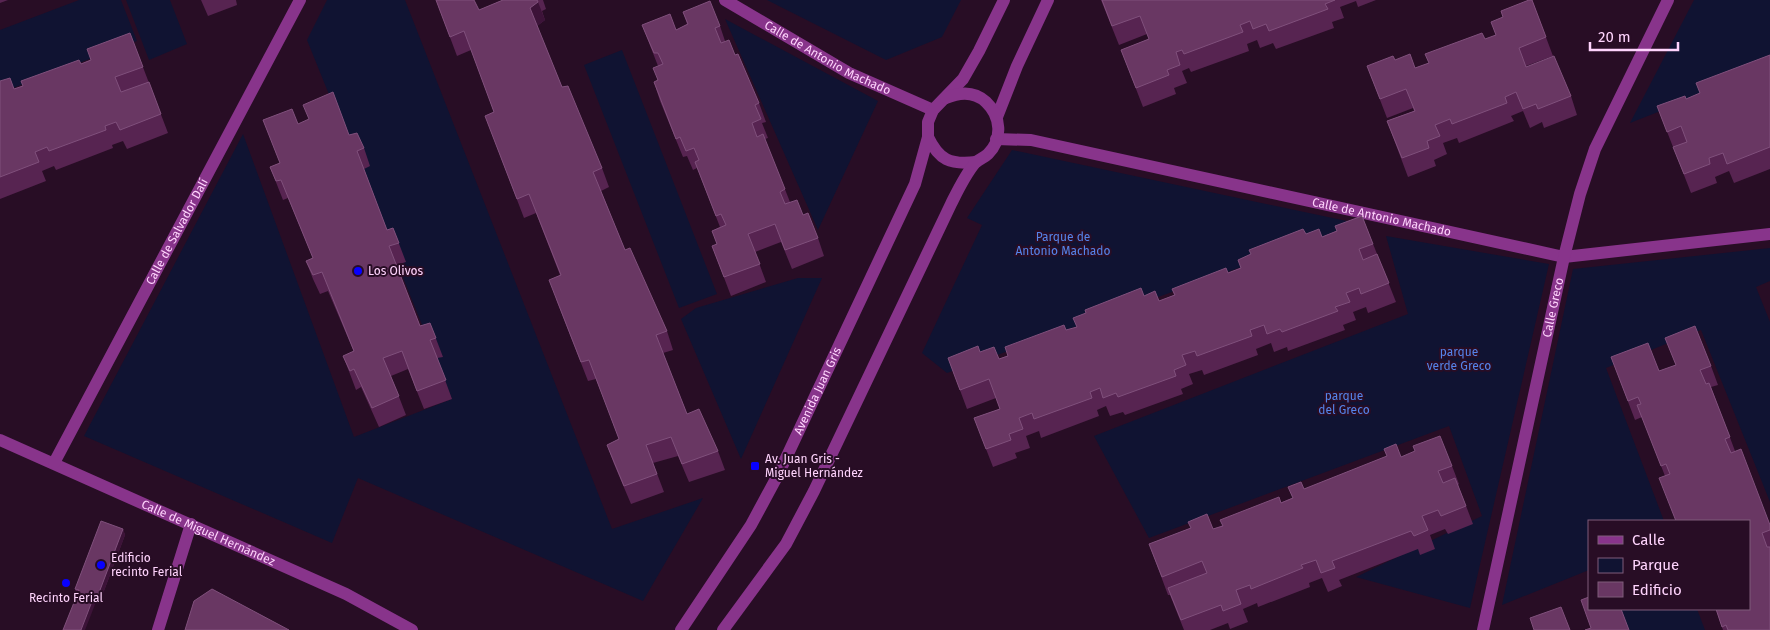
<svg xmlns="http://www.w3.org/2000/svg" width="1770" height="630" viewBox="0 0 1770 630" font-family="'Fira Sans',sans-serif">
  <rect width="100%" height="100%" fill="#280d25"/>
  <g fill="#101332">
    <polygon points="79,0 121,0 137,41 0,93 0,30"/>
    <polygon points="126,0 170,0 187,44 149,60"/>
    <polygon points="327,0 405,0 612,529 703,498 643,601 358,478 332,543 84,436 243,134 354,437 452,399 307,40"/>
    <polygon points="767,0 961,0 942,37 886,60"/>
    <polygon points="1694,0 1770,0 1770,68 1630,123"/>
    <polygon points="725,19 878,101 818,230"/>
    <polygon points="622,50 717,294 679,308 584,65"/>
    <polygon points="1012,150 1361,224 947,373 922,353 982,225 967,218"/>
    <polygon points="1386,236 1549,264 1470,608 1356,577 1482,516 1449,426 1149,538 1094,436 1408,314"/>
    <polygon points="1770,248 1770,281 1756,287 1770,322 1770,502 1701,330 1606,368 1664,521 1589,521 1589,570 1502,605 1573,269"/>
    <polygon points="798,278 822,278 741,459 681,319 696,308"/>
    <polygon points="1615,609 1697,609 1705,630 1623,630"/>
  </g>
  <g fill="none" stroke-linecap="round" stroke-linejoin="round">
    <g stroke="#88348b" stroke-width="12">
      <path id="s1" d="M725,0L849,73L933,110"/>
      <polyline points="997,117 1017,66 1048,0"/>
      <path d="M928,137C939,160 950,165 976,162"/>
      <path id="s2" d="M996,139L1031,140L1564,257L1770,234"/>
      <path id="s3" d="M0,440L346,594L412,630"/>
      <path id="s4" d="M54,463L300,0"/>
      <polyline points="158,630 191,524"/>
      <path id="s5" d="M681,630L751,525L778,475L915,184L928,137V122L933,110L963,79L979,51L1004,0"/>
      <path d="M723,630L786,544L814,491L951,204C958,190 965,175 975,163C979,159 984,158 988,154C1003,139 1001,116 986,102C974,91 960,92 946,98"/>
      <path id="s6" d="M1483,630L1564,257L1580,194L1595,149L1668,0"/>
    </g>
  </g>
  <g fill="#572451">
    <polygon points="0,0 8,0 0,3"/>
    <polygon points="201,0 236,0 237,5 208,16"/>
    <polygon points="436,0 479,10 503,0 543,0 546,9 542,11 545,20 537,26 562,87 602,168 609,187 601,191 625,250 667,331 673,350 663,353 687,414 718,451 725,470 689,482 678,456 653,463 664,492 631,504 614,464 607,445 619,439 596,379 588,381 556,299 560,275 536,213 524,218 485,116 494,112 471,50 457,56"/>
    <polygon points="1101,0 1376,0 1358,7 1356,1 1340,7 1344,18 1332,22 1334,28 1276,49 1273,43 1260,48 1257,40 1247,44 1249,51 1191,72 1189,68 1182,71 1187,83 1174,88 1176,94 1143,107 1121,50 1149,39 1147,34 1119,45"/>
    <polygon points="1532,0 1553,56 1526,66 1571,96 1577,115 1544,128 1542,122 1530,128 1523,111 1511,116 1514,121 1459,143 1457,138 1443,143 1447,154 1434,160 1436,166 1408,177 1387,121 1414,111 1413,108 1387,118 1367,66 1395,60 1415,68 1429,63 1496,35 1503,17"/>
    <polygon points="683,12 720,26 725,41 735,55 759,103 766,122 762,123 768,138 765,139 790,202 803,215 818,238 824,256 792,269 781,242 755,252 766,282 731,296 712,246 717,244 712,231 720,227 697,168 693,170 687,156 683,157 660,101 654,82 657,81 658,66 642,25 676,30 687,24"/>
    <polygon points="130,33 168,133 127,149 123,141 112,145 113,148 56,170 54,166 42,171 46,181 0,199 0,81 14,89 91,60"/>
    <polygon points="1770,55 1770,169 1734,183 1729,171 1715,177 1717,183 1691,193 1657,106 1686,99 1700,93"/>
    <polygon points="263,120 298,124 349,135 364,148 370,166 364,169 387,230 393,228 406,262 396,265 420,326 430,323 443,357 437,358 452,399 424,409 408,369 391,376 406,415 379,427 361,387 356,390 350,374 343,356 354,352 328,291 320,294 313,279 306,261 313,258 288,198 283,200 270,167 280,163"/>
    <polygon points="1362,216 1396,302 1368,313 1366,307 1353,312 1356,320 1343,325 1345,330 1288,351 1287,347 1274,352 1271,343 1256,349 1258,355 1204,375 1202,370 1189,374 1193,384 1181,389 1183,394 1125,415 1123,412 1110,416 1106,406 1097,410 1099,416 1041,438 1039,431 1026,436 1030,448 1015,453 1017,458 993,467 974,418 1000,409 996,398 967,409 948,358 980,352 999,359 1076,327 1144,296 1159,301 1174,295 1172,289 1228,273 1241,268 1306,234 1322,237 1336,231"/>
    <polygon points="1665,338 1711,366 1718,385 1711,387 1735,451 1770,525 1770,630 1723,630 1716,609 1749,609 1665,476 1642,417 1635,420 1611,357 1659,371 1676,365"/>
    <polygon points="1401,457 1452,466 1459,484 1458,485 1473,524 1448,534 1445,529 1430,535 1435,549 1420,555 1418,549 1339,580 1342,586 1328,592 1322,578 1309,583 1310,587 1258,607 1257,603 1243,609 1248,622 1230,629 1228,623 1210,630 1184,630 1170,595 1168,595 1149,544 1191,528 1213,529 1292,498 1304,489"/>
    <polygon points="123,529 125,535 99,604 77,594 75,589"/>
  </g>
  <g fill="#3c1338">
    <polygon points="538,2 545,20 537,26 530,8"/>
    <polygon points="123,529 125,535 99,604 97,598"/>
    <polygon points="94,596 96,602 85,630 81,630"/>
  </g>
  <g fill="#693763" stroke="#80507c">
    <polygon points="436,0 474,0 479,10 503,0 537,0 538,2 530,8 562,87 568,86 602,168 593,172 625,250 630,248 667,331 656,335 687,414 699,409 718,451 682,464 671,437 646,445 657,474 624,486 607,445 619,439 589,360 581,362 549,280 561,275 529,194 517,199 485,116 494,112 464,31 450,37"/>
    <polygon points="1102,0 1335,0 1325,4 1328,9 1269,31 1266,24 1253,29 1250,21 1240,25 1243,32 1184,54 1182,50 1176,52 1180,65 1167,70 1169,75 1136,88 1121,50 1149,39 1140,16 1112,26"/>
    <polygon points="1529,0 1532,0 1546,37 1519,48 1526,67 1554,56 1571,96 1538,109 1536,104 1523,109 1516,92 1505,97 1507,103 1452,124 1450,119 1435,125 1440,136 1427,141 1429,148 1402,158 1387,121 1415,111 1406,89 1380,99 1367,66 1393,56 1395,60 1410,54 1415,68 1429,63 1425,54 1482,33 1485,39 1496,35 1491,22 1503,17 1501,11"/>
    <polygon points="710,1 720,26 715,28 721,43 729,40 735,55 738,54 759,103 755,105 761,119 752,123 757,137 763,134 785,189 780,192 785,204 797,200 803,215 808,213 818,238 785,250 775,224 748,234 760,264 724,277 712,246 717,244 712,231 726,225 721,214 716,216 695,162 699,160 694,148 686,151 680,137 676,139 654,82 658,80 653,68 663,64 658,53 654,53 642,25 670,14 676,30 688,24 683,12"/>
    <polygon points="130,33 143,67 115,77 121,92 149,82 161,114 120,130 116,122 105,126 106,130 49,151 47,147 35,152 39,162 0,177 0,81 10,78 14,89 23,86 21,81 79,60 81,64 91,60 87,49"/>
    <polygon points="1770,55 1770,147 1727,164 1723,153 1709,158 1710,164 1684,174 1673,147 1687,142 1681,126 1667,132 1657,106 1685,96 1686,99 1700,93 1696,83"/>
    <polygon points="333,92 349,135 357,133 364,148 357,151 387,230 393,228 399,243 389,246 420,326 430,323 436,338 430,340 446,380 417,391 402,351 383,358 399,396 372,408 354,369 350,371 343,356 354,351 322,272 313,275 306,261 313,258 281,180 276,181 270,167 280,163 263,120 292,109 298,124 309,119 303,105"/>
    <polygon points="1362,216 1373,244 1359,249 1363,260 1377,254 1389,283 1361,294 1359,288 1346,293 1350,302 1335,307 1338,311 1282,332 1280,329 1267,334 1264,325 1250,330 1252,336 1197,356 1195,351 1182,355 1186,365 1174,370 1176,376 1118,397 1116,393 1103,398 1100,388 1090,392 1092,398 1034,419 1032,413 1019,418 1023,429 1009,434 1011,440 986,449 974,418 1000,409 989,379 960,390 948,358 978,346 980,352 994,347 999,359 1008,356 1005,347 1064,325 1066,330 1077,327 1073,318 1086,313 1085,310 1141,288 1144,296 1155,291 1159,301 1175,295 1172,289 1226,268 1228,273 1241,268 1238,260 1251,254 1249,250 1303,229 1306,234 1319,229 1322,237 1337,231 1335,226"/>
    <polygon points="1695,326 1711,366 1700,370 1706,384 1709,383 1730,437 1725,439 1731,453 1741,449 1770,525 1770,530 1762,533 1767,547 1770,547 1770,630 1728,630 1726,625 1722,627 1716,609 1749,609 1749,521 1676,521 1659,478 1670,474 1666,464 1661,466 1637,405 1641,404 1638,397 1628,401 1611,357 1648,343 1659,371 1676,365 1665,338"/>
    <polygon points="1440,436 1452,466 1438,471 1443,483 1455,478 1466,506 1441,516 1438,510 1422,516 1428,530 1414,536 1411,531 1332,561 1335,568 1321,573 1316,560 1301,565 1303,568 1251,589 1250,585 1236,590 1241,604 1223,611 1221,605 1181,620 1168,588 1207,573 1202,561 1162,577 1149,544 1191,528 1188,522 1207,514 1213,529 1223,526 1220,520 1279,497 1281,503 1293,498 1288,487 1301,482 1304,489 1387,456 1384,449 1396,444 1401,457 1415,451 1413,446"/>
    <polygon points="101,521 123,529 97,598 94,596 81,630 63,630 79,590 75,589"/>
    <polygon points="212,589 289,630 185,630 194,601"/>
    <polygon points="1589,597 1589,609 1621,609 1629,630 1585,630 1591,628 1581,600"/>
    <polygon points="1561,607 1570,630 1534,630 1530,618"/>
  </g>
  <g fill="#0800ff" stroke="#280d25" stroke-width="2">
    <circle cx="358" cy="271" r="5"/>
    <rect x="750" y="461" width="10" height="10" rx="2.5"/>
    <circle cx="101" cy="565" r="5"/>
    <circle cx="66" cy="583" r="5"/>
  </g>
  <g text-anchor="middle" stroke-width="4" stroke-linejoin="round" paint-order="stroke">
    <g font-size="12" fill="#ffd4fd" stroke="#280d25">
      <text dy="4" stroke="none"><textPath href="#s1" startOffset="118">Calle de Antonio Machado</textPath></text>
      <text dy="4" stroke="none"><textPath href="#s2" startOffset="394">Calle de Antonio Machado</textPath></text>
      <text dy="4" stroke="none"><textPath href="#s4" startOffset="262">Calle de Salvador Dalí</textPath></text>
      <text dy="4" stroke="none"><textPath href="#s6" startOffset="330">Calle Greco</textPath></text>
      <text dy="4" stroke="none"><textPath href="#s5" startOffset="276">Avenida Juan Gris</textPath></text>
      <text dy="4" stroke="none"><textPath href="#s3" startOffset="228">Calle de Miguel Hernández</textPath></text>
    </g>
    <g font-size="12" fill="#5584ea" stroke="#280d25">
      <text x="1063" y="241">Parque de<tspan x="1063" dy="14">Antonio Machado</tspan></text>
      <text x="1459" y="356">parque<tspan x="1459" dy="14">verde Greco</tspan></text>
      <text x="1344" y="400">parque<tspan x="1344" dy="14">del Greco</tspan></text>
    </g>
    <g font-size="12" fill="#ffd4fd" stroke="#280d25" text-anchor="start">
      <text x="368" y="275">Los Olivos</text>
      <text x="765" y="463">Av. Juan Gris -<tspan x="765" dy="14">Miguel Hernández</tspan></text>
      <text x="111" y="562">Edificio<tspan x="111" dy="14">recinto Ferial</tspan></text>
      <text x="66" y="602" text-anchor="middle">Recinto Ferial</text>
    </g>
  </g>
  <rect x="1588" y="520" width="162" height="90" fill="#280d25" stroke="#7e5d7b"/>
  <rect x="1598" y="536" width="25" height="8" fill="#88348b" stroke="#7e5d7b"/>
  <text x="1632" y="545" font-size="15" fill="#ffd4fd">Calle</text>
  <rect x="1598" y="558" width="25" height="15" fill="#101332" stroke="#7e5d7b"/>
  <text x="1632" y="570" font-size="15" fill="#ffd4fd">Parque</text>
  <rect x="1598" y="582" width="25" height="15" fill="#693763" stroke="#7e5d7b"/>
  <text x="1632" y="595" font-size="15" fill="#ffd4fd">Edificio</text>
  <path d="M1590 42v8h88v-8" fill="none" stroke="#ffd4fd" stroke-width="2.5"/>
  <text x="1598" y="42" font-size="15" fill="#ffd4fd" stroke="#280d25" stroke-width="4" paint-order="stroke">20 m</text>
</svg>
